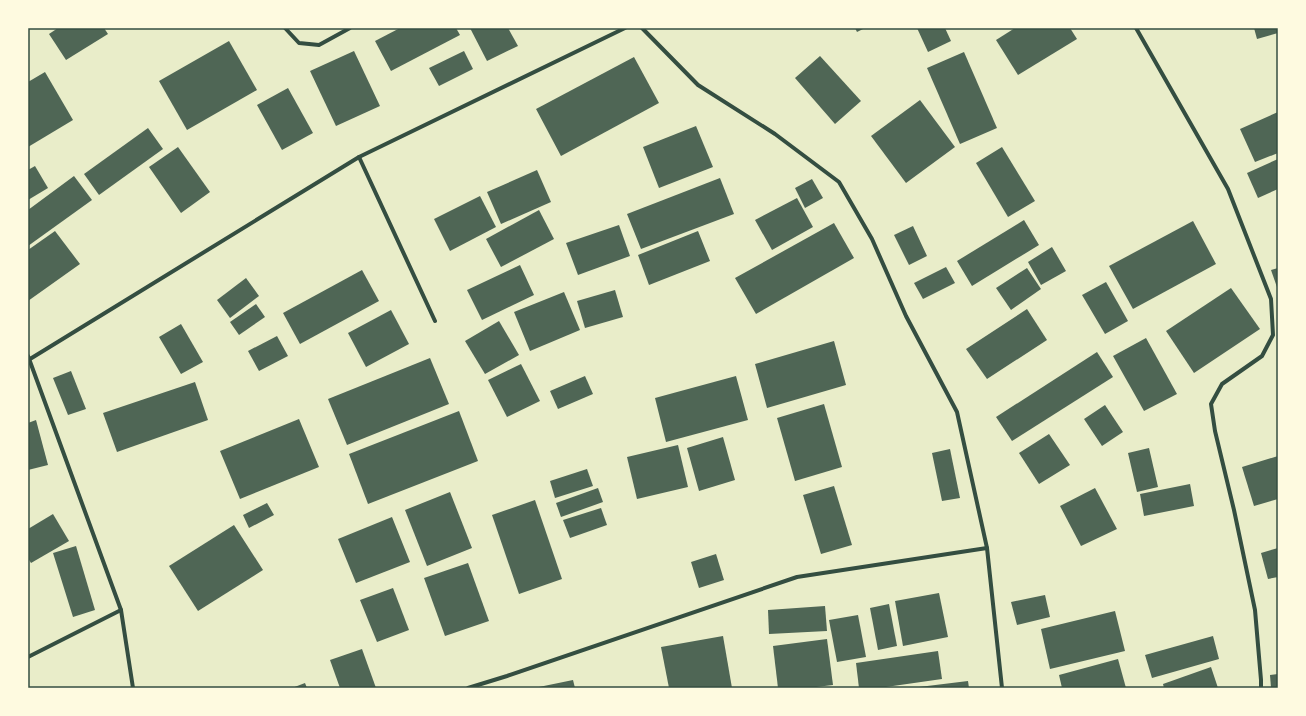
<svg xmlns="http://www.w3.org/2000/svg" width="1306" height="716" viewBox="0 0 1306 716" font-family="'Public Sans',sans-serif">
  <rect width="100%" height="100%" fill="#e9edc9"/>
  <g fill="#4f6655">
    <polygon points="58,28 104,28 108,34 66,60 49,34"/>
    <polygon points="400,28 456,28 460,35 391,71 375,41"/>
    <polygon points="470,28 508,28 518,46 487,61"/>
    <polygon points="855,28 865,28 857,32"/>
    <polygon points="917,28 945,28 951,41 928,52"/>
    <polygon points="1015,28 1070,28 1077,39 1018,75 996,40"/>
    <polygon points="1254,28 1278,28 1278,33 1257,39"/>
    <polygon points="229,41 257,90 187,130 159,81"/>
    <polygon points="354,51 380,106 336,126 310,71"/>
    <polygon points="464,51 473,69 439,86 429,68"/>
    <polygon points="964,52 997,128 960,144 927,68"/>
    <polygon points="820,56 861,101 835,124 795,78"/>
    <polygon points="634,57 659,103 561,156 536,109"/>
    <polygon points="45,72 73,120 28,147 28,82"/>
    <polygon points="288,88 313,133 282,150 257,105"/>
    <polygon points="920,100 955,147 906,183 871,136"/>
    <polygon points="1278,112 1278,153 1255,162 1240,129"/>
    <polygon points="696,126 713,167 659,188 643,147"/>
    <polygon points="148,128 163,149 99,195 84,174"/>
    <polygon points="178,147 210,192 181,213 149,167"/>
    <polygon points="1002,147 1035,201 1008,217 976,163"/>
    <polygon points="1278,159 1278,189 1258,198 1247,173"/>
    <polygon points="35,166 48,188 28,200 28,170"/>
    <polygon points="537,170 551,202 501,224 487,192"/>
    <polygon points="74,176 92,200 28,246 28,210"/>
    <polygon points="720,178 734,214 641,249 627,214"/>
    <polygon points="812,179 823,198 805,208 795,188"/>
    <polygon points="480,196 496,227 450,251 434,219"/>
    <polygon points="797,198 813,227 772,250 755,220"/>
    <polygon points="539,210 554,239 501,267 486,239"/>
    <polygon points="1024,220 1039,245 972,286 957,261"/>
    <polygon points="1193,221 1216,264 1133,309 1109,266"/>
    <polygon points="834,223 854,258 756,314 735,278"/>
    <polygon points="619,225 630,256 578,275 566,243"/>
    <polygon points="913,226 927,256 909,265 894,235"/>
    <polygon points="55,231 80,264 28,301 28,250"/>
    <polygon points="698,231 710,261 649,285 638,255"/>
    <polygon points="1052,247 1066,271 1041,285 1028,262"/>
    <polygon points="520,265 534,295 482,320 467,290"/>
    <polygon points="946,267 955,283 923,299 914,283"/>
    <polygon points="1027,268 1041,289 1011,310 996,288"/>
    <polygon points="1278,268 1278,290 1271,270"/>
    <polygon points="362,270 379,301 300,344 283,313"/>
    <polygon points="246,278 259,296 230,318 217,300"/>
    <polygon points="1106,282 1128,321 1105,334 1082,295"/>
    <polygon points="1231,288 1260,329 1194,373 1166,331"/>
    <polygon points="615,290 623,317 585,328 577,301"/>
    <polygon points="564,292 580,330 530,351 514,312"/>
    <polygon points="256,304 265,317 239,335 230,322"/>
    <polygon points="1027,309 1047,340 987,379 966,349"/>
    <polygon points="391,310 409,344 366,367 348,333"/>
    <polygon points="499,321 519,355 485,374 465,341"/>
    <polygon points="181,324 203,362 181,374 159,337"/>
    <polygon points="277,336 288,356 259,371 248,351"/>
    <polygon points="1146,338 1177,394 1144,411 1113,356"/>
    <polygon points="834,341 846,385 767,408 755,364"/>
    <polygon points="1097,352 1113,377 1012,441 996,417"/>
    <polygon points="430,358 449,404 347,445 328,399"/>
    <polygon points="521,364 540,401 507,417 488,380"/>
    <polygon points="71,371 86,409 68,415 53,378"/>
    <polygon points="585,376 593,394 558,409 550,391"/>
    <polygon points="736,376 748,420 666,442 655,398"/>
    <polygon points="195,382 208,420 117,452 103,413"/>
    <polygon points="824,404 842,467 795,481 777,418"/>
    <polygon points="1105,405 1123,432 1102,446 1084,419"/>
    <polygon points="459,411 478,461 368,504 349,454"/>
    <polygon points="299,419 319,467 240,499 220,451"/>
    <polygon points="36,420 48,465 28,470 28,423"/>
    <polygon points="1049,434 1070,465 1039,484 1019,453"/>
    <polygon points="723,437 735,480 699,491 687,448"/>
    <polygon points="678,445 688,487 637,499 627,457"/>
    <polygon points="1149,448 1158,487 1137,492 1128,453"/>
    <polygon points="950,449 960,498 942,501 932,453"/>
    <polygon points="1278,456 1278,499 1254,506 1242,467"/>
    <polygon points="587,469 593,486 555,498 550,481"/>
    <polygon points="1190,484 1194,506 1144,516 1140,494"/>
    <polygon points="834,486 852,545 821,554 803,495"/>
    <polygon points="598,488 603,502 561,517 556,503"/>
    <polygon points="1095,488 1117,529 1081,546 1060,506"/>
    <polygon points="450,492 472,548 427,566 405,510"/>
    <polygon points="535,500 562,579 519,594 492,515"/>
    <polygon points="267,503 274,515 249,528 243,515"/>
    <polygon points="601,508 607,525 570,538 563,520"/>
    <polygon points="53,514 69,541 31,563 28,558 28,529"/>
    <polygon points="392,517 410,562 356,583 338,539"/>
    <polygon points="234,525 263,570 198,611 169,566"/>
    <polygon points="76,546 95,610 73,617 53,553"/>
    <polygon points="1278,548 1278,577 1268,579 1261,553"/>
    <polygon points="716,554 724,580 699,588 691,562"/>
    <polygon points="468,563 489,621 445,636 424,578"/>
    <polygon points="393,588 409,630 377,642 360,600"/>
    <polygon points="939,593 948,637 903,646 895,601"/>
    <polygon points="1045,595 1050,617 1017,625 1011,602"/>
    <polygon points="889,604 897,646 878,650 870,608"/>
    <polygon points="825,606 827,631 769,634 768,610"/>
    <polygon points="1115,611 1125,651 1050,669 1041,629"/>
    <polygon points="858,615 866,657 837,662 829,620"/>
    <polygon points="723,636 732,688 669,688 661,647"/>
    <polygon points="1213,636 1219,659 1152,678 1145,655"/>
    <polygon points="827,639 833,685 808,688 778,688 773,646"/>
    <polygon points="362,649 376,688 340,688 330,660"/>
    <polygon points="938,651 942,679 879,688 859,688 856,663"/>
    <polygon points="1118,659 1126,688 1062,688 1059,675"/>
    <polygon points="1211,667 1218,688 1164,688 1163,684"/>
    <polygon points="1278,674 1278,688 1271,688 1270,675"/>
    <polygon points="573,680 575,688 539,688 539,687"/>
    <polygon points="968,681 969,688 919,688 919,687"/>
    <polygon points="305,683 307,688 292,688"/>
  </g>
  <g fill="none" stroke-linecap="round" stroke-linejoin="round">
    <g stroke="#344e41" stroke-width="4">
      <polyline points="285,28 299,43 319,45 350,28"/>
      <polyline points="642,28 698,85 775,134 839,182 872,239 906,316 957,412 987,548 1002,688"/>
      <polyline points="1136,28 1228,189 1271,299 1273,335 1262,356 1222,384 1211,404 1215,431 1234,510 1255,610 1261,680 1261,688"/>
      <polyline points="359,157 435,321"/>
      <polyline points="28,356 121,610 133,688"/>
      <polyline points="30,359 359,157 625,28"/>
      <polyline points="28,657 121,610"/>
      <polyline points="468,688 507,676 797,577 987,548"/>
    </g>
  </g>
  <rect width="1306" height="716" fill="none" stroke="#fefae0" stroke-width="58"/>
  <rect x="29" y="29" width="1248" height="658" fill="none" stroke="#344e41" stroke-width="1.5"/>
</svg>
